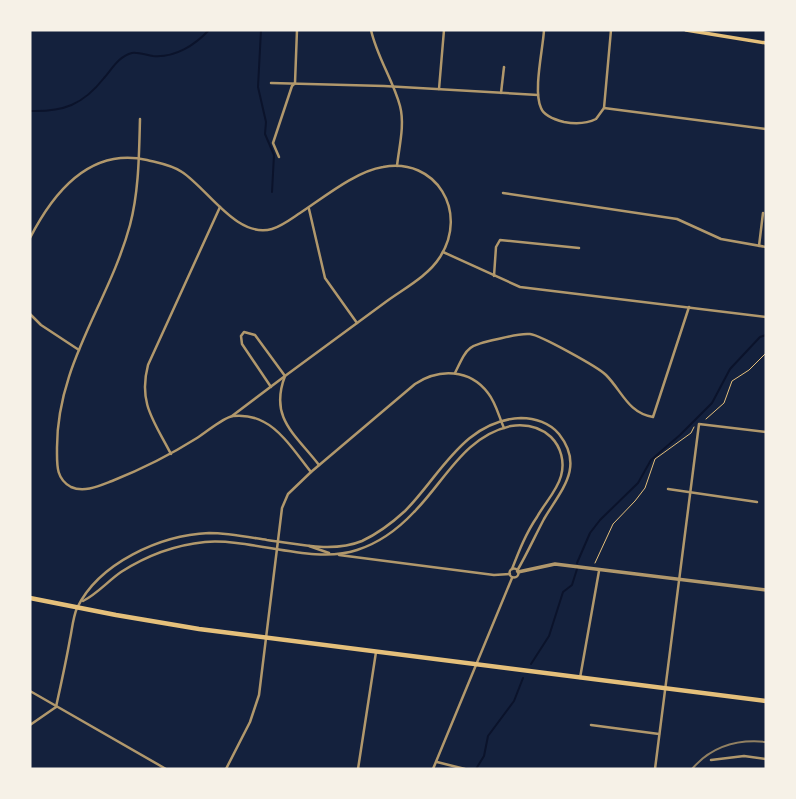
<svg xmlns="http://www.w3.org/2000/svg" width="796" height="799" viewBox="0 0 796 799" font-family="'Zilla Slab',serif">
  <rect width="100%" height="100%" fill="#14213d"/>
  <g fill="none" stroke-linecap="round" stroke-linejoin="round">
    <g stroke="#0b132b" stroke-width="2">
      <polyline points="261,30 258,87 266,122 265,134 274,155 272,192"/>
      <path d="M30,111C63,112 83,105 104,78C112,69 119,56 132,53C138,52 146,55 153,56C175,58 195,45 209,30"/>
      <polyline points="577,563 590,533 600,520 638,483 651,460 680,435 712,403 730,369 760,337 766,335"/>
      <polyline points="531,664 549,636 563,592 572,585 577,569"/>
      <polyline points="476,769 484,756 488,736 514,701 523,678"/>
    </g>
    <g stroke="#e5c07b" stroke-width="1">
      <polyline points="706,419 724,403 732,381 749,370 766,353"/>
      <polyline points="595,563 613,524 635,501 645,488 655,459 691,433 694,427"/>
    </g>
    <g stroke="#b1986c" stroke-width="2.5">
      <path d="M371,30C377,57 393,80 400,106C405,125 399,147 397,166"/>
      <path d="M544,30C543,49 533,91 541,108C544,116 556,120 564,122C575,124 586,124 596,119L604,108L611,30"/>
      <polyline points="271,83 384,86 538,95"/>
      <polyline points="439,89 444,30"/>
      <polyline points="501,93 504,67"/>
      <polyline points="604,108 766,129"/>
      <path d="M140,119C139,154 139,191 130,225C109,303 56,365 57,450C57,465 56,479 71,487C84,493 99,486 112,481C142,469 170,455 197,438C207,432 222,418 233,416C243,415 255,417 264,422C282,431 298,456 311,472"/>
      <polyline points="279,157 273,143 292,86 295,83 297,30"/>
      <polyline points="503,193 677,219 721,239 766,247"/>
      <polyline points="309,209 325,278 357,323"/>
      <path d="M30,238C53,193 90,147 147,160C159,163 172,165 182,172C208,189 237,239 272,229C282,226 291,219 300,213C323,198 356,171 383,167C436,157 469,212 440,257C428,276 405,288 387,301C353,326 319,351 285,376C269,418 295,434 319,465"/>
      <polyline points="759,246 763,213"/>
      <polyline points="443,252 520,287 766,317"/>
      <polyline points="494,276 496,247 500,240 579,248"/>
      <polyline points="30,314 41,325 79,350"/>
      <path d="M455,373C468,346 467,346 498,339C508,337 519,333 530,334C540,335 598,367 606,375C622,391 628,413 653,417L689,307"/>
      <polyline points="232,416 285,376 255,335 244,332 241,336 242,344 271,387"/>
      <path d="M171,454C154,421 138,403 148,365L220,207"/>
      <polyline points="668,489 757,502"/>
      <polyline points="309,546 329,553"/>
      <polyline points="339,555 494,575 510,574"/>
      <circle cx="514" cy="573" r="4.5"/>
      <path d="M83,601C97,594 108,581 121,572C146,556 175,545 205,542C252,538 313,565 357,550C379,543 399,528 414,512C445,481 464,436 511,426C525,424 540,427 551,437C561,447 565,462 561,476C557,491 544,504 537,517C526,533 519,551 512,569"/>
      <polyline points="580,678 599,571"/>
      <polyline points="30,691 166,769"/>
      <path d="M56,707C61,684 66,662 70,639C72,630 73,617 77,608C99,563 160,535 209,533C228,533 248,537 267,540C297,544 333,553 362,541C377,534 393,522 405,511C440,476 464,420 521,418C535,418 550,423 559,434C585,467 561,490 544,519C535,536 527,554 517,571"/>
      <polyline points="30,725 56,707"/>
      <polyline points="591,725 659,734"/>
      <polyline points="711,760 744,756 766,759"/>
      <polyline points="437,762 465,769"/>
      <path d="M226,769L250,722L259,695L282,508L288,494L311,472L415,384C439,368 470,369 488,393C496,403 499,417 504,428"/>
      <polyline points="358,769 376,652"/>
      <polyline points="433,769 512,578"/>
      <polyline points="655,769 699,424 766,432"/>
    </g>
    <polyline stroke="#b1986c" stroke-width="3.5" points="518,572 555,564 766,590"/>
    <polyline stroke="#e5c07b" stroke-width="3.5" points="686,30 766,43"/>
    <polyline stroke="#e5c07b" stroke-width="4.5" points="30,598 116,615 199,629 766,701"/>
    <path stroke="#918062" stroke-width="2" d="M692,769C711,747 737,739 766,742"/>
  </g>
  <rect width="796" height="799" fill="none" stroke="#f6f1e7" stroke-width="63"/>
</svg>
